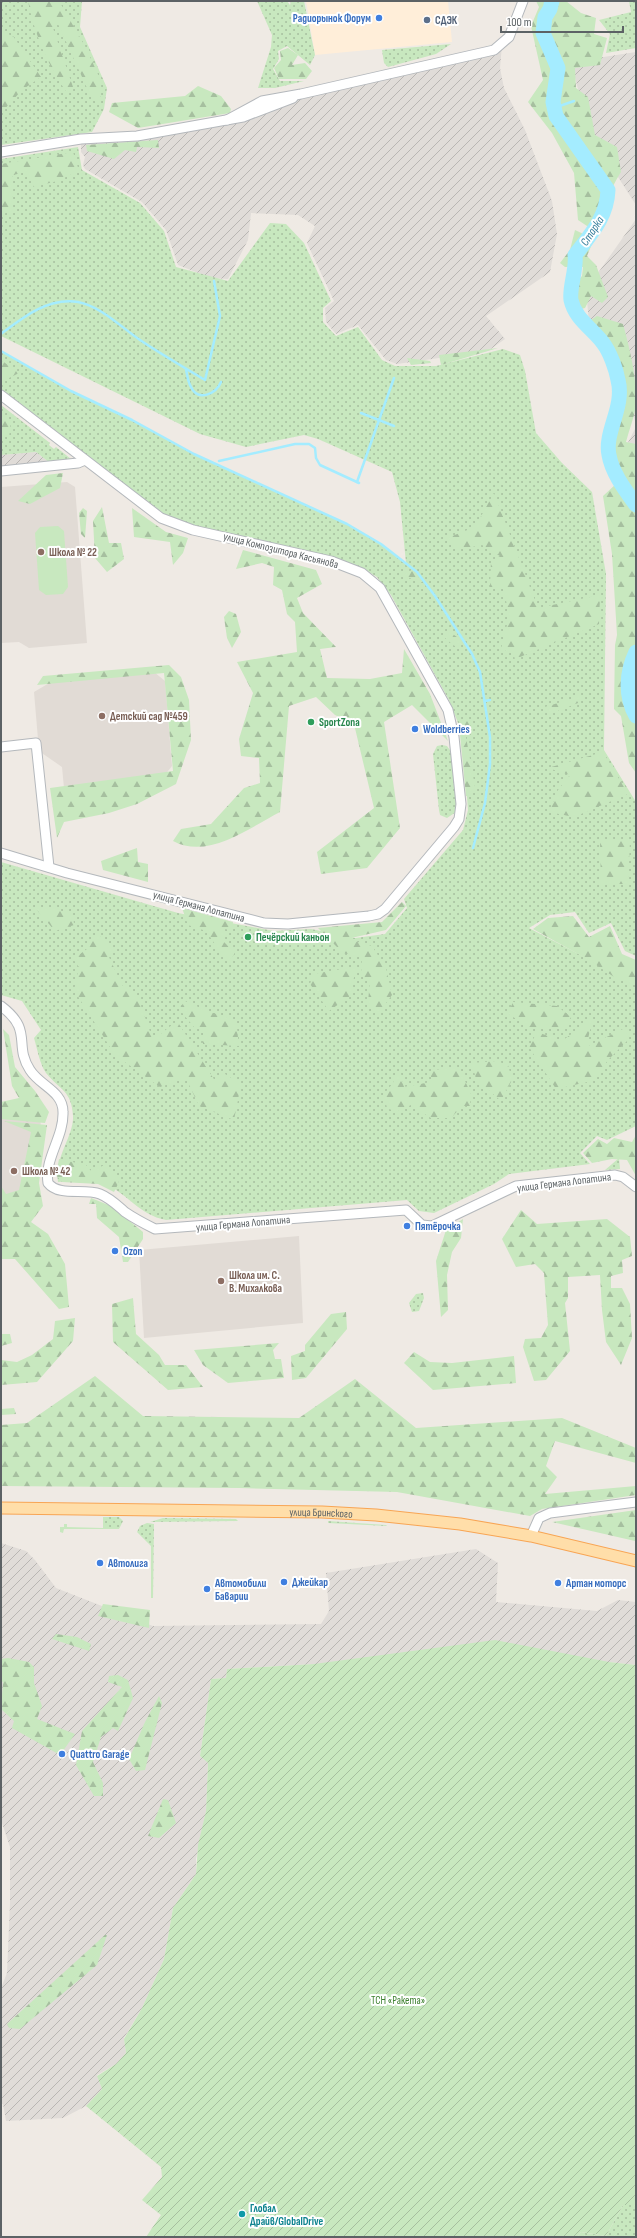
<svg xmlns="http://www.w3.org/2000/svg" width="637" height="2238" viewBox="0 0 637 2238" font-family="'Sofia Sans Condensed',sans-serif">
  <defs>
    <pattern id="industrial-furrows" width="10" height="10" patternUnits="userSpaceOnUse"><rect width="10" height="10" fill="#e0dcd8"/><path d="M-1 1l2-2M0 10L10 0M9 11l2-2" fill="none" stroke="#b9b6b3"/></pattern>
    <pattern id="grass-dots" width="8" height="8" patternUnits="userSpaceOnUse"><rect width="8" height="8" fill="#c8e8bf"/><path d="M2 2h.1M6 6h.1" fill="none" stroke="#a6bf9f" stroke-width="1.8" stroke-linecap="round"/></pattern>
    <pattern id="forest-firs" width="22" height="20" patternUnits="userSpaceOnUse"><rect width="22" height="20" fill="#c8e8bf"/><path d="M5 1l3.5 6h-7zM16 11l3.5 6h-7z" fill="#a6bf9f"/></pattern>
    <pattern id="garden-furrows" width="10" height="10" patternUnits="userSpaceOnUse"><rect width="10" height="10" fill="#c8e8bf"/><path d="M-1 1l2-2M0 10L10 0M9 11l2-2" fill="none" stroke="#a6bf9f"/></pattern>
  </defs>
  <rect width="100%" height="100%" fill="#efeae4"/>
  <polygon fill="#ffeed9" points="306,1 448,1 452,42 315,55"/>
  <g fill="url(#industrial-furrows)">
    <polygon points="502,45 500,68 504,88 525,130 552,201 557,234 550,272 486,316 505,339 488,351 397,364 386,360 358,325 336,334 326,322 325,308 334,301 307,243 315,226 298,215 251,213 248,240 228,279 211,278 178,265 166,230 142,202 85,169 83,165 85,157 81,152 81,139 243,117 285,101"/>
    <polygon points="636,52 636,205 589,132 571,62"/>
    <polygon points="636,219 636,477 622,454 636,427 624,360 589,322 586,290"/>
    <polygon points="36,452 50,463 1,468 1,455"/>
    <polygon points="1,1543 26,1551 35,1560 56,1588 153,1626 321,1624 329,1611 326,1573 476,1549 498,1563 496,1602 597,1611 618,1600 636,1602 636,1665 609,1662 314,1664 227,1669 226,1678 211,1679 200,1756 208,1763 206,1811 196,1859 196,1874 173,1908 164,1959 142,2008 124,2038 126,2053 116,2064 97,2075 102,2089 86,2106 63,2118 6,2121 3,2104 1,2104 1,1988 7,1973 10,1903 10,1847 1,1820"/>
  </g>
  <g fill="#e1dbd5">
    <polygon points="67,482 75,487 87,643 29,648 19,642 1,643 1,487"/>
    <polygon points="154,672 165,681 172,766 164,776 64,788 62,767 39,751 34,692 51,682"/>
    <polygon points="40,1109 41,1132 1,1243 1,1112"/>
    <polygon points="299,1236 303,1323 144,1338 139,1250"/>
  </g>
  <g fill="url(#grass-dots)">
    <polygon points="1,1 82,1 80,27 107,88 104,109 92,132 1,145"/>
    <polygon points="257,1 287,1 290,5 291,1 304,1 315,55 310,65 287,46 278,51 279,59 273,69 280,81 304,81 275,88 258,88 271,47 272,35"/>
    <polygon points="629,1 636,1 636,48 606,53 610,34 599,20 631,12"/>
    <polygon points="451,44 436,54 388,67 384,63 382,50"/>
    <path d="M78,147L82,170L140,203L164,231L176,267L228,281L270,223L286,224L304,243L331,301L323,308V322L336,336L358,327L382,360L395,366H436L503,349L520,355L525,371L536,433L562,463L592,492L606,574L604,750L636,802V956L625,951L611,923L589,933L575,912L550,915L529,928L636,984V1126L607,1140L597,1136L580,1153L590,1164L509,1174L494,1184L434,1213L419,1211L407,1200L166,1220C139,1215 127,1193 105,1184C91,1178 73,1181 58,1182C54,1157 74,1136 73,1116C72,1091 60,1090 46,1073C40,1065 37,1048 34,1038L41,1030L22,1001L1,995V862L178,913L274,931L311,929L355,938L385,934L407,908L404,899L463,830L468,810L462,733L449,700L391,595L377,577L364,569L336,559L194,526L164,514L1,391V351L71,391L132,420L194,454L347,524L381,544L406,563L400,502L392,472L318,439L304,435L246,447L200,434L1,336V159Z"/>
    <polygon points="1,405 50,443 49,445 54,449 56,447 71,459 50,463 36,452 1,455"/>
    <polygon points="442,745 447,746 452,753 457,803 456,812 447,818 440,815 439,810 433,754 437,746"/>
    <polygon points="619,1158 620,1169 605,1170"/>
    <polygon points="423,1293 424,1298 419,1311 412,1312 409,1303 416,1294"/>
    <polygon points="103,1517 119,1517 123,1521 119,1529 64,1529 63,1533 60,1532 60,1527 64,1527 64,1524 67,1524 67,1527 103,1528"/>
    <polygon points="163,1518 236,1519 238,1521 150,1522"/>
    <polygon points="328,1521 386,1525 387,1526 328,1523"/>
    <polygon points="147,1523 154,1524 153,1598 151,1598 151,1546 137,1532 140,1526"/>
    <polygon points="623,2205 636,2205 636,2237 577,2237 581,2232 606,2236"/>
  </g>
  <g fill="url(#forest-firs)">
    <path d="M28,1H59L86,48L101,81V106L92,99L58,24L53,28L73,87L67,93C48,66 34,33 28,1Z"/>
    <path d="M536,1H566L581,13L596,18L594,34L607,38L600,65L575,68L576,88L588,97L595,135L617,147L621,172C609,190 604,212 590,228L578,220L574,173L552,133L528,102L543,80L531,26L539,7Z"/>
    <polygon points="1,32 13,36 41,77 22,90 1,113"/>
    <polygon points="288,48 298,55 292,65 305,63 312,71 306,79 279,79 274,68 281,60 280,51"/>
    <polygon points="198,86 221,96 231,109 230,113 138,128 109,112 112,103 185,96"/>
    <polygon points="158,140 159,148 137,147 136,152 125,150 114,159 87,151 86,145"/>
    <polygon points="73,152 79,171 57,181 34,187 26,172 13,175 12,211 1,214 1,164"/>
    <polygon points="575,230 594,239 587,256 596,265 608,297 602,303 591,296 585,308 581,309 574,301 577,281 582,276 583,267 565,267 560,263 570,250"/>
    <path d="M597,316L623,324C630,350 637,378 636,406C634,418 629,430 626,442L636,444V495C627,481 611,459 613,442C615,429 624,416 625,404C628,372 606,344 588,322Z"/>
    <polygon points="498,348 441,365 439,355"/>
    <polygon points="407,358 430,361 431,363 411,365"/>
    <polygon points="1,360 19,373 1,382"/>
    <polygon points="1,413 11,421 9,437 1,435"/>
    <polygon points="63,473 60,488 30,504 18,501 46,475"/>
    <path d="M616,484L636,511V644C627,664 620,689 631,709L634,704L631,689L636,665V773L629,763L621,716L614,709L615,645L617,635L612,554L603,496Z"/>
    <polygon points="494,493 538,608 600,595 599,624 520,657 515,661 514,654 501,649 509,617 504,589 490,587 491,561 500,556 482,545 456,550 447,538 475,527"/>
    <polygon points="102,507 109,543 121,543 124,559 107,572 95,558 93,521"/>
    <polygon points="83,508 87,511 85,538 81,534 79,513"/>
    <polygon points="132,508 166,532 188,538 183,553 173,565 170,542 134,537"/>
    <path d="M243,550L316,570L322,584L297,598L303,613L336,647L320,649L327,678L370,679L402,673L404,649L430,694L448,741L412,705L384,722L400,828L367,868L321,874L317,852L374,808L354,724L335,715L316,697L289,706L280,812C249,828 208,860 173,841L181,829L211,824L244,788L260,783L259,758L241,756L239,739L253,693L237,662L297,652L295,622L287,614L282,590L273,585L274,567L262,563L236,569Z"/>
    <polygon points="412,570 424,583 401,575"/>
    <polygon points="229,611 236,614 241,632 232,648 227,638 224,617"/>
    <polygon points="450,632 461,640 461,649 453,645 443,636"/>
    <polygon points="169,665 181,677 189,700 191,740 176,784 137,804 109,813 64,822 57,838 50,788 173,771 164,673 37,685 43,676"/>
    <polygon points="584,695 578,703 550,714 545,707"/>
    <polygon points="468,718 472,731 466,737 475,787 471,797 466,796 459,724"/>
    <polygon points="603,752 628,794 574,817 549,812 558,790 570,775 548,768"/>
    <polygon points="630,839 628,884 601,884 600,841"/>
    <polygon points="137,848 138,862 148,864 148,882 103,870 101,861"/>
    <polygon points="402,902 406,906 386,930 347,939 372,946 386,968 392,995 378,1014 368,1002 370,981 361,975 362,957 343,953 318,928 382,922"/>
    <polygon points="35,908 52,908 73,915 74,925 55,931"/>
    <polygon points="182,908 233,922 232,930 224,929 224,942 235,953 228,963 206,931 188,925"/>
    <polygon points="573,916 589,937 610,926 622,954 636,960 636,985 617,979 589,960 533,929 548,918"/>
    <polygon points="100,936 114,950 108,955 122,985 137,995 153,1040 177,1021 215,1081 225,1074 241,1084 234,1120 199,1106 186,1078 160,1087 115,1055 74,990 79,967 73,959 87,949 88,940"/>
    <polygon points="356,968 350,996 329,1011 310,984 313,974 342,969"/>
    <polygon points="185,1001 207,1011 236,1020 239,1046 203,1044 203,1031 194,1027 179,1009"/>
    <polygon points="513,1002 557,1006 571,1017 564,1029 530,1027 508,1014"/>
    <polygon points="593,1018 586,1047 625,1028 629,1039 609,1059 592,1081 556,1089 529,1047 537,1032 562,1041"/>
    <polygon points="3,1029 9,1035 15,1067 35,1091 49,1112 45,1123 1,1119 1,1102 19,1098 12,1086"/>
    <polygon points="496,1061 508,1065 512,1080 501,1101 476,1079 472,1063"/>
    <polygon points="459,1068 471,1094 470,1106 462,1106 451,1118 431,1118 411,1105 396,1112 387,1108 384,1094 393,1083 396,1072 401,1074 404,1087 431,1082 431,1070"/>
    <polygon points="4,1121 47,1125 39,1183 43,1206 31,1222 48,1234 65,1264 69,1307 59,1309 15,1259 1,1259 1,1186 6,1194 19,1190 31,1132"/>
    <polygon points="636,1135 636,1176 627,1160 612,1159 592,1163 583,1153 598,1139 607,1144 614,1138 632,1142"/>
    <polygon points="59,1159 86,1165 92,1172 104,1165 115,1173 119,1182 114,1192 98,1184 62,1182 56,1175"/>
    <polygon points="91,1198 111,1206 143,1232 143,1239 128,1262 123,1262 119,1237 97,1218 96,1204 89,1204"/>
    <polygon points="521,1210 537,1224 607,1219 630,1237 632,1256 622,1260 623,1273 611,1276 611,1288 622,1288 630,1304 632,1338 621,1365 606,1342 602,1310 600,1275 568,1277 568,1298 565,1303 570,1351 546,1380 534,1381 523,1347 525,1339 541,1338 548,1325 545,1287 544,1273 535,1264 516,1267 502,1239"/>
    <polygon points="463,1219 461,1238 452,1252 447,1275 448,1310 441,1317 436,1261 446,1230"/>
    <polygon points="133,1298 136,1334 159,1355 165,1365 186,1365 203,1387 168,1390 113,1342 112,1304"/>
    <polygon points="346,1312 347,1329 306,1378 292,1380 291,1356 305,1351 305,1345 331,1314"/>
    <polygon points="75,1318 73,1341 37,1382 1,1385 1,1360 17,1362 32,1355 53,1339 55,1321"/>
    <polygon points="1,1334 10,1334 12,1343 1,1346"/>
    <polygon points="279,1343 273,1350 275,1359 281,1359 284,1378 228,1383 203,1365 194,1350"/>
    <polygon points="414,1352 430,1362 452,1363 514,1356 516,1383 433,1390 404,1363"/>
    <polygon points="95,1376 143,1416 299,1418 355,1379 416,1428 562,1418 636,1448 636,1463 555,1441 546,1466 557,1477 545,1494 636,1486 636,1495 542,1509 530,1516 397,1492 239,1488 1,1486 1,1425 27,1423"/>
    <polygon points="14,1408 16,1414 1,1415 1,1409"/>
    <polygon points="636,1510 635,1541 552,1522"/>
    <polygon points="103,1604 150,1610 149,1628 98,1616"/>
    <polygon points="56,1634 77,1637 91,1644 89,1651 52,1639"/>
    <polygon points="8,1658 29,1662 34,1667 34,1683 42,1706 37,1719 75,1734 60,1755 12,1728 14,1721 1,1709 3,1682 1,1681 1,1659"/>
    <polygon points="118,1675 128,1680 133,1698 118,1731 113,1728 101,1737 93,1762 103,1783 103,1796 94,1796 76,1765 82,1731 122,1687 108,1682 109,1676"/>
    <polygon points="159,1696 162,1703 145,1770 136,1771 129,1759 145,1722"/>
    <polygon points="163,1799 168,1800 176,1823 159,1838 148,1836"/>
    <polygon points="105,1935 107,1935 97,1965 20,2029 9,2028 7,2024"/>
  </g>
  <polygon fill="url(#garden-furrows)" points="495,1640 609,1662 636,1665 636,2205 623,2205 606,2236 581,2232 577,2237 146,2237 161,2215 142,2200 162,2177 161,2167 86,2106 102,2089 97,2076 116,2064 126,2053 124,2039 142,2008 164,1959 173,1908 196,1874 198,1845 206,1811 208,1763 200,1756 211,1679 226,1678 227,1669 314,1664"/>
  <polygon fill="#c8e8bf" points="58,526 64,531 68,587 63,594 46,595 39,590 35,533 40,527"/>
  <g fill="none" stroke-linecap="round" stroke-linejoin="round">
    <g stroke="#a4ecff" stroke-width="2.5">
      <polyline points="554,108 574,101"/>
      <path d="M1,334C22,318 48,297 78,302C100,306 121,327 140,340C161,354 183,367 205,380L220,316L214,281"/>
      <polyline points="1,351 71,391 132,420 194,454 347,524 381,544 417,572 435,596 472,654 480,672 490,737 490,764 485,803 473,848"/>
      <path d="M186,369C187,375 188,382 191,387C198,402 216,394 221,382"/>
      <polyline points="361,413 394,426"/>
      <polyline points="219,461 295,444 309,444 315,448 316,458 320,465 359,483"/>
      <polyline points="357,482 394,378"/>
      <polyline points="485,701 490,700"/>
    </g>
    <g stroke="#a4ecff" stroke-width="15">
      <path d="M552,1L550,9L545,17L543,33L558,68L553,102L556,116L608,190C607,217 591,234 575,255C577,269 569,288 571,300C575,319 593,329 603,343C610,352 616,369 618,380C625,407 604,432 609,455C612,473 626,491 636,505"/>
      <path d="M636,652C626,673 625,696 636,716"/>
    </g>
    <defs>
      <g id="minor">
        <polyline points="227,120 262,101 301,94 494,50 509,37 523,1"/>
        <polyline points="1,152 81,139 137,136 243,117 293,98"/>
        <polyline points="1,395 161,518 193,530 331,561 362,573 380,588 448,710 454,737 461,804 459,819 454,827 385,909 378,914 369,916 288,924 264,923 67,873 1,853"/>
        <polyline points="1,471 78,463 85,460"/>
        <polyline points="1,747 36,743 49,867"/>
        <path d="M1,1006C34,1031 13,1044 30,1070C40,1086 63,1091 63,1112C64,1137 44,1159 48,1183C59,1197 84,1188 100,1194C110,1198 117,1205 125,1212C135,1219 145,1224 155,1229L406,1210L422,1225L432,1226L516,1186L615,1175L623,1177L636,1187"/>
        <polyline points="531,1536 539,1518 550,1513 636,1502"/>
      </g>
      <g id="major">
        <path id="s1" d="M1,1508L322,1512L376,1515L460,1524L531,1536L636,1561"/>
      </g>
    </defs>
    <use href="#minor" stroke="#b4b8bc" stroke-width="11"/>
    <use href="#major" stroke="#f8a554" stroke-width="13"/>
    <use href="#minor" stroke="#fff" stroke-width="9"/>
    <use href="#major" stroke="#ffdea9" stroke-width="11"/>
  </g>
  <g fill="#3f7fe0" stroke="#fff" stroke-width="1.5">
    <circle cx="379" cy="18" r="4"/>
    <circle cx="415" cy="729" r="4"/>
    <circle cx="407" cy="1226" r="4"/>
    <circle cx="115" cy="1251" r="4"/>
    <circle cx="100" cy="1563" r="4"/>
    <circle cx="284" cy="1582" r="4"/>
    <circle cx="558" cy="1583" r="4"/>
    <circle cx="207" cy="1589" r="4"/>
    <circle cx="62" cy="1754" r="4"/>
  </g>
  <circle fill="#5c6f8a" stroke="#fff" stroke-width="1.5" cx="427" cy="20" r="4"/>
  <g fill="#8d6e63" stroke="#fff" stroke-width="1.5">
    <circle cx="41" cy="552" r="4"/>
    <circle cx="102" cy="716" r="4"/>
    <circle cx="14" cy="1171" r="4"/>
    <circle cx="221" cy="1281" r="4"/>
  </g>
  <g fill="#2e9e5b" stroke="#fff" stroke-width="1.5">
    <circle cx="311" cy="722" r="4"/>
    <circle cx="248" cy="937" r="4"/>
  </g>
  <circle fill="#0f9aa8" stroke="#fff" stroke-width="1.5" cx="242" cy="2214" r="4"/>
  <g text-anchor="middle" stroke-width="4" stroke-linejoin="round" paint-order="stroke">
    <g font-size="11" font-weight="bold" fill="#366cbe" stroke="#fff" text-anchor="start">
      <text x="371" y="22" text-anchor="end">Радиорынок Форум</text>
      <text x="423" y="733">Woldberries</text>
      <text x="415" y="1230">Пятёрочка</text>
      <text x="123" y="1255">Ozon</text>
      <text x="108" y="1567">Автолига</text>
      <text x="292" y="1586">Джейкар</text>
      <text x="215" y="1587">Автомобили<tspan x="215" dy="13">Баварии</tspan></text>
      <text x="566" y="1587">Артан моторс</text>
      <text x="70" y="1758">Quattro Garage</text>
    </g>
    <g font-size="11" font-weight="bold" fill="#4e5e75" stroke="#fff" text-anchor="start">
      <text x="435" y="24">СДЭК</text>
    </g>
    <g font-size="11" fill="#5c6265" stroke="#fff">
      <text transform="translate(281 550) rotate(14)" y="4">улица Композитора Касьянова</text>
      <text transform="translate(199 906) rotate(15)" y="4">улица Германа Лопатина</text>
      <text transform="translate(564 1182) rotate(-7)" y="4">улица Германа Лопатина</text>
      <text transform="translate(243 1223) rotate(-5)" y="4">улица Германа Лопатина</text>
      <text dy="4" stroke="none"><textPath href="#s1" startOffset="320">улица Бринского</textPath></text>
    </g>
    <g font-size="11" font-weight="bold" fill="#785e54" stroke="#fff" text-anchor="start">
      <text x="49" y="556">Школа № 22</text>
      <text x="110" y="720">Детский сад №459</text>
      <text x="22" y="1175">Школа № 42</text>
      <text x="229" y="1279">Школа им. С.<tspan x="229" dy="13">В. Михалкова</tspan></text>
    </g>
    <g font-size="11" font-weight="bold" fill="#27864d" stroke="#fff" text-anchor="start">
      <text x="319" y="726">SportZona</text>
      <text x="256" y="941">Печёрский каньон</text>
    </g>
    <g font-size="11" fill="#3e8130" stroke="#fff">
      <text x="398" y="2004">ТСН «Ракета»</text>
    </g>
    <g font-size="11" font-weight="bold" fill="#0d838f" stroke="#fff" text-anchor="start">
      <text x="250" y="2212">Глобал<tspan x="250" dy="13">Драйв/GlobalDrive</tspan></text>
    </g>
    <g font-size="12" font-style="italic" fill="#347d9b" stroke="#fff">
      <text transform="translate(592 231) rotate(-57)" y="4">Старка</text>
    </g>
  </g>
  <rect width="637" height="2238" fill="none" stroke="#5c6265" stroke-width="4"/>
  <path d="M501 26v6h122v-6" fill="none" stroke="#5c6265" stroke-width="2"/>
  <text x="507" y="26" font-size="12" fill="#5c6265" stroke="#ffffff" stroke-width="3" paint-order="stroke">100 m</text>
</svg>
